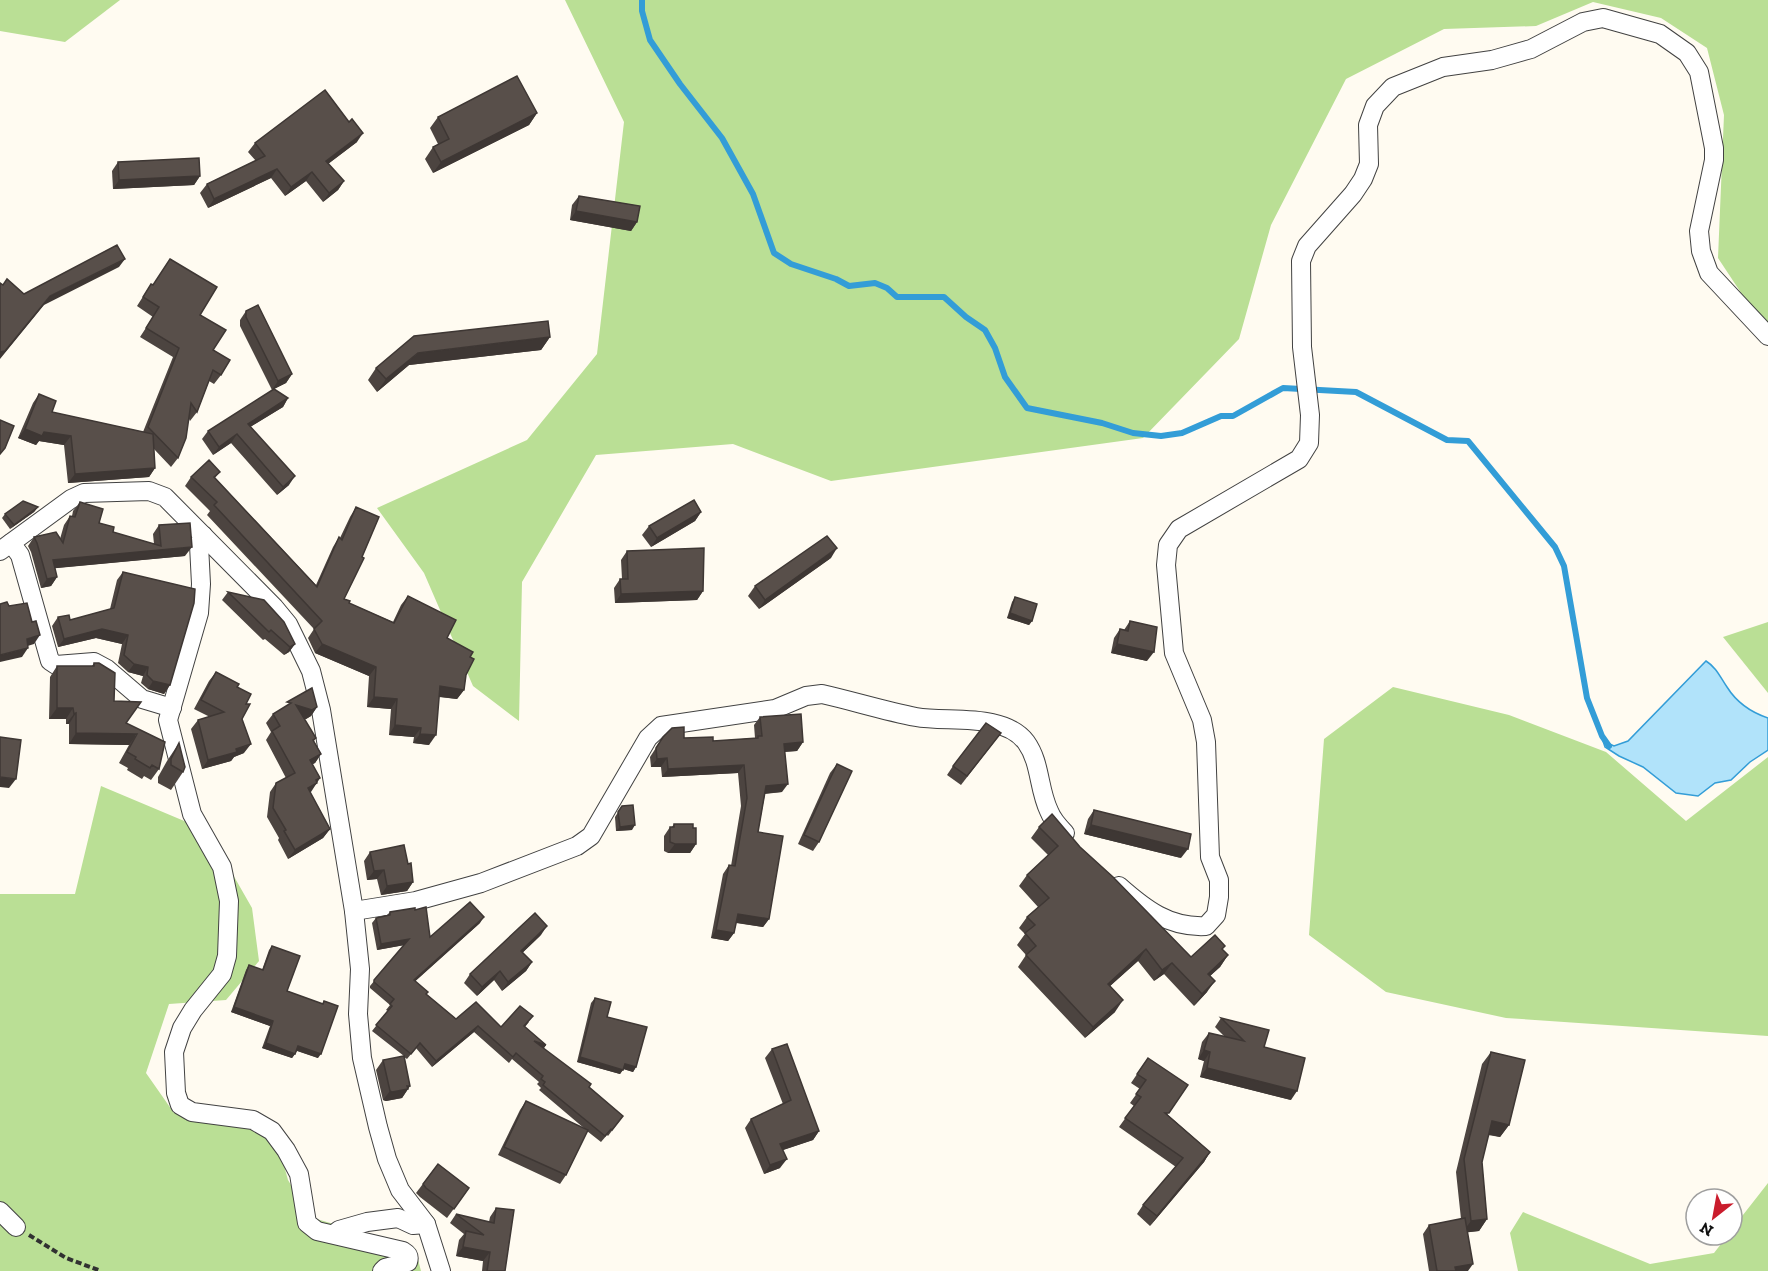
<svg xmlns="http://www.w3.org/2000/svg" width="1768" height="1271" viewBox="0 0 1768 1271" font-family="'Zilla Slab',serif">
  <rect width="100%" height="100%" fill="#fffbf1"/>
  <g fill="#badf95">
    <polygon points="0,0 120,0 65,42 0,31"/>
    <polygon points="565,0 1768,0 1768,330 1763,326 1718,258 1724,115 1707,48 1661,18 1593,2 1536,26 1444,29 1346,79 1271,225 1239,339 1143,438 831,481 733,444 596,455 522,582 519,721 473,686 424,573 377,508 527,440 597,354 624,122"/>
    <polygon points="1768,622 1768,693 1723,637"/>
    <polygon points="1393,687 1509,715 1606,752 1686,821 1768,757 1768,1036 1506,1018 1386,992 1309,935 1324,739"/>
    <polygon points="101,786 208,831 252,908 259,961 226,1000 169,1004 146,1073 174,1113 237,1117 278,1144 288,1180 310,1217 415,1248 421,1271 0,1271 0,894 75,894"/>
    <polygon points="1768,1183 1768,1271 1518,1271 1510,1233 1523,1212 1650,1264 1714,1253 1728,1235 1732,1235 1732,1229"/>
  </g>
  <path fill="#b1e3fa" stroke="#339dd7" stroke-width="1.5" d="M1706,661C1717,668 1720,677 1727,687C1737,703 1750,712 1768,718V750L1750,762L1731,780L1715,783L1698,796L1676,793L1643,767L1619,756L1605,747L1603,741L1614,746L1628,741Z"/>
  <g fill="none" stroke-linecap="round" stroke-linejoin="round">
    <polyline stroke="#339dd7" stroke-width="6" points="642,0 642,11 650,40 680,84 722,138 753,194 774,253 791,264 836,279 849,286 875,283 887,288 897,297 944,297 966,317 985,330 995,348 1005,377 1027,408 1102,423 1133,433 1161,436 1182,433 1221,416 1233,416 1283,388 1356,392 1447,440 1468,441 1555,547 1564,566 1587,698 1602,736 1609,746"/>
    <defs>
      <g id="minor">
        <path d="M203,535L199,545L201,584L199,613L168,720L192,814L222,867L229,901L227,956L222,974L193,1010L182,1028L174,1052L176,1093L180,1105L192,1112L253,1120L272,1131L286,1150L299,1174L307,1223L317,1231L403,1251C408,1254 410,1256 408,1262L385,1268L382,1271"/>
        <polyline points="11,543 20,555 50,661 56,665 94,662 107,669 142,699 172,708"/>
        <polyline points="0,551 71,499 84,493 149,491 165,497 274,607 288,624 311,671 321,710 354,911 360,969 358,1014 362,1058 378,1127 387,1159 400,1190 426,1224 441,1271"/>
        <path d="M1119,886C1145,909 1169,928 1206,926L1216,915L1219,897V880L1210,857L1206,742L1202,720L1174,653L1166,565L1168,545L1179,529L1299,459L1309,443L1310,415L1302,347L1301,261L1307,246L1353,194L1363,179L1369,164L1368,125L1375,106L1393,87L1443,67L1492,60L1531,49L1583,22L1603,18L1660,34L1687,53L1699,72L1714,148V160L1699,231L1701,251L1709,273L1768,336"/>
        <path d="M354,911L416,901L481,883L577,846L591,836L648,738L661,726L775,709L806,696L822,694C853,701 885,711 916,717C947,723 1003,712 1026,742C1041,763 1038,788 1049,811C1052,819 1059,827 1065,833"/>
        <polyline points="0,1211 16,1227"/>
        <polyline points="334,1234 339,1230 367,1222 398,1218 413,1225 426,1224"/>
      </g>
    </defs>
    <use href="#minor" stroke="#424242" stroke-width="20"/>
    <polyline stroke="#313131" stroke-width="4" stroke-dasharray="6 3" stroke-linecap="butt" points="29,1235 66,1258 101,1271"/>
    <use href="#minor" stroke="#fff" stroke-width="18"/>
  </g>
  <g fill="#4c4440">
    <polygon points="537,113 529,125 433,173 425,159 433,147 438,144 430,128 438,117"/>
    <polygon points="357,142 328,164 344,181 338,190 323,202 306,181 285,196 271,178 208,208 200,193 207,184 256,161 248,152 255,143"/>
    <polygon points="118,162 200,176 194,185 113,189 112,171"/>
    <polygon points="579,196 637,222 631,231 570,220 572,205"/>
    <polygon points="170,259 200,315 213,350 221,375 214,384 209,381 197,412 190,421 189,419 178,458 171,467 154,449 155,468 149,477 68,483 64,445 39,441 36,445 18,438 33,403 39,394 52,412 143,432 173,357 140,337 153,317 137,306 151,284 153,285"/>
    <polygon points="246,311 292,374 286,383 272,390 240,326 240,320"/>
    <polygon points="550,337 541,350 409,365 377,392 368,380 376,368"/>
    <polygon points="288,398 283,407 250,427 289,485 277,495 231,443 213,455 202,439 208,431"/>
    <polygon points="220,472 215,478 316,585 333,547 339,537 340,538 350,517 356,507 344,599 349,603 393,622 401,605 408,596 447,638 470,657 466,675 464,690 457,699 439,697 429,745 413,743 414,737 389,735 391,709 367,707 369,676 315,653 308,638 314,629 207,515 210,511 185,486 191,477"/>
    <polygon points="80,502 99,523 113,532 154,544 153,534 159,525 185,556 55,568 57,577 51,586 41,588 31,552 28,546 34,537 60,539 64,525 70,516 72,516 73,511"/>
    <polygon points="38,507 34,512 10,529 2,518 5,514"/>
    <polygon points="701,512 695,521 651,547 642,535 649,526"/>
    <polygon points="627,551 703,591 697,600 615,603 614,588 620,579 622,579 621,560"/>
    <polygon points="831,558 759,609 748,596 755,586"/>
    <polygon points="123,572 170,685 164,694 148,689 141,683 143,676 128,672 118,663 122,644 96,638 58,647 52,626 58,617 70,620 110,609 117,580"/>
    <polygon points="228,592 295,644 289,652 284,655 265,639 263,640 222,600"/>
    <polygon points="1015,597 1032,621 1029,625 1007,618 1012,602"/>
    <polygon points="1130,621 1147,661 1111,653 1114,638 1120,629 1124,630"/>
    <polygon points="94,663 126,723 159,769 151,780 144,776 142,779 127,770 128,768 119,763 129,745 69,744 69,724 66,724 66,719 49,719 50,677 57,666 92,666"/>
    <polygon points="216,672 237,687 246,704 242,719 244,753 234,757 231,761 202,769 191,729 198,720 210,717 194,709 209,681"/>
    <polygon points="317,707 311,716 306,719 304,719 316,738 314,741 321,754 315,763 312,764 320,778 310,792 330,829 323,838 288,859 278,840 279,838 267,817 270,792 276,783 286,778 266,740 271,732 266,723 273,714"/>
    <polygon points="760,717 803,742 797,751 785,752 782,792 765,794 758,832 769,919 763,927 736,923 734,933 728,941 711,938 723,874 729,865 731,866 741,806 738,773 662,777 661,767 651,767 650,757 663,737 713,741 755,738 754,725"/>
    <polygon points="1001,733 961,785 947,775 953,766"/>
    <polygon points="179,743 183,772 171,790 158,783 158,777 167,761"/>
    <polygon points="837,764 819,842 813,851 798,844 830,773"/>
    <polygon points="622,806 632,830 616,831 615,817"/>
    <polygon points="1094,810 1181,858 1084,834 1088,819"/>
    <polygon points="674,824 696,844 690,853 668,853 664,851 664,836 670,827 672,827"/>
    <polygon points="1039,827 1080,847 1191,957 1223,950 1228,955 1220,967 1210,976 1207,992 1194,1006 1164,974 1154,981 1138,961 1110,986 1115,1012 1085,1038 1018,967 1026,955 1017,945 1025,934 1019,928 1027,917 1038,907 1019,886 1027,875 1048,855 1031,838"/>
    <polygon points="370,852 408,864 413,882 407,891 381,895 377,879 367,880 364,861"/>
    <polygon points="415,910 430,937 480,923 415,981 426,994 456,1019 501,1027 529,1022 525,1027 546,1045 543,1049 623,1116 608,1136 607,1135 601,1142 587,1131 566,1175 560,1184 498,1155 520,1110 526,1101 585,1129 539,1090 541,1088 537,1084 539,1082 512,1059 509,1063 474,1032 432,1067 416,1048 407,1059 404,1057 410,1086 402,1098 386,1101 383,1100 376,1070 383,1060 404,1056 372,1031 388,1011 386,1010 390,1005 370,988 370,986 404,945 377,950 372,923 376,918 387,915 390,912"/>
    <polygon points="541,935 522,953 532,962 526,971 502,991 494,980 477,996 464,983 470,974"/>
    <polygon points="272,946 287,991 322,1004 324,1001 318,1058 297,1051 292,1058 262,1048 270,1026 231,1012 246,970 249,965 262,970 269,950"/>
    <polygon points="595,998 607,1017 636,1067 633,1072 623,1069 620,1074 577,1062 591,1003"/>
    <polygon points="1221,1018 1264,1047 1291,1100 1200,1077 1204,1061 1198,1059 1202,1042 1209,1033 1224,1036 1215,1027"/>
    <polygon points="772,1049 819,1131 813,1140 783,1150 780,1168 764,1174 745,1128 751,1119 783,1104 765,1058"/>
    <polygon points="1491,1052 1509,1125 1500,1137 1488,1135 1482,1162 1487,1219 1479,1231 1468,1232 1468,1271 1429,1271 1423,1234 1429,1225 1461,1219 1456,1172 1482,1064"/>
    <polygon points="1148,1058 1168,1115 1210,1152 1204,1162 1150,1226 1137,1214 1143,1205 1176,1167 1119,1127 1134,1106 1130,1103 1140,1089 1131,1083"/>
    <polygon points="438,1164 469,1188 447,1218 420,1197 416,1193"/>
    <polygon points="496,1208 505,1271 482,1271 483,1261 456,1256 459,1240 464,1234 450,1223 456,1214 489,1222 490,1217"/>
  </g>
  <g fill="#3e3734">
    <polygon points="537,113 529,125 433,173 441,162"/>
    <polygon points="363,133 357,142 320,170 326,161"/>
    <polygon points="277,169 271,178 208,208 214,199"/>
    <polygon points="312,172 306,181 285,196 291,187"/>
    <polygon points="200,176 194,185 113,189 119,180"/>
    <polygon points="344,181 338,190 323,202 329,193"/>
    <polygon points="576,211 637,222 631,231 570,220"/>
    <polygon points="125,259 119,267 44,305 0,359 0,352 50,296"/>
    <polygon points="550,337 541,350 409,365 377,392 386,379 418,353"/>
    <polygon points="292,374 286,383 272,390 278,381"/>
    <polygon points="288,398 283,407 242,432 248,424"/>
    <polygon points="25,429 71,436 64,445 39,441 36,445 18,438"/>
    <polygon points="237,434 231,443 213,455 219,447"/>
    <polygon points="155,468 149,477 68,483 75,474"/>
    <polygon points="295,476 289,485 277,495 283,487"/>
    <polygon points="38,507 34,512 10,529 14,525"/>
    <polygon points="701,512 695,521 651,547 657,538"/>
    <polygon points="192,547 185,556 47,569 53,560"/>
    <polygon points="837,548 831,558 759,609 765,600"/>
    <polygon points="57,577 51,586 41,588 47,579"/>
    <polygon points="703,591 697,600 615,603 621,594"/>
    <polygon points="1010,613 1032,621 1029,625 1007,618"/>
    <polygon points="102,629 128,635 122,644 96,638 58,647 64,639"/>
    <polygon points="40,635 34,644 21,648 27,639"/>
    <polygon points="295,644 289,652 284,655 290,647"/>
    <polygon points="322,644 376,667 369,676 315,653"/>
    <polygon points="1117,644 1154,652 1147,661 1111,653"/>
    <polygon points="28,648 22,657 0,662 0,655"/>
    <polygon points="134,664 148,667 143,676 128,672"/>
    <polygon points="153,681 170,685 164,694 148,689"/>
    <polygon points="440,686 464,690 457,699 434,696"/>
    <polygon points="374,697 397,699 391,709 367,707"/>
    <polygon points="296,705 317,707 311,716 306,719 289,714"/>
    <polygon points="57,708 73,708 66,719 49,719"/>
    <polygon points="76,713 69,724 66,724 74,714"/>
    <polygon points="395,725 421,728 414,737 389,735"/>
    <polygon points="76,733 137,734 129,745 69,744"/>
    <polygon points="420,734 436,735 429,745 413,743"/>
    <polygon points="803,742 797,751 778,752 784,744"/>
    <polygon points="251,744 244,753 234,757 231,761 202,769 208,760"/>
    <polygon points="321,754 315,763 304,769 310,760"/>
    <polygon points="667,758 661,767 651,767 657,759"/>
    <polygon points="744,765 738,773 662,777 668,769"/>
    <polygon points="0,777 16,779 9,788 0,787"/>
    <polygon points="320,778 311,792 301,797 308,788"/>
    <polygon points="788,784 782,792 760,794 766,786"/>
    <polygon points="635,825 632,830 616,831 620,827"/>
    <polygon points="1091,825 1188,849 1181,858 1084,834"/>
    <polygon points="330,829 323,838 288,859 295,850"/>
    <polygon points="675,844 696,844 690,853 668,853"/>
    <polygon points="384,870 377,879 367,880 374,871"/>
    <polygon points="413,882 407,891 381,895 387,886"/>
    <polygon points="738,914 769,919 763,927 732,922"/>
    <polygon points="484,917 480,923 410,986 414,980"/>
    <polygon points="547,926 541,935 515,960 521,951"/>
    <polygon points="716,930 734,933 728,941 711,938"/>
    <polygon points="409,939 405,945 377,950 381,944"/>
    <polygon points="1146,949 1138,961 1100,995 1108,984"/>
    <polygon points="1228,955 1220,967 1200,985 1208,974"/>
    <polygon points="532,962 526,971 502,991 508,982"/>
    <polygon points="1172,963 1164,974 1154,981 1162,970"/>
    <polygon points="500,971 494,980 477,996 482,987"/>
    <polygon points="1215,981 1207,992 1194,1006 1202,994"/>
    <polygon points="1123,1000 1115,1012 1085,1038 1093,1027"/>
    <polygon points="234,1007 273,1021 270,1026 231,1012"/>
    <polygon points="478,1026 474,1032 432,1067 436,1061"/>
    <polygon points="534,1041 546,1045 542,1051"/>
    <polygon points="266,1043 295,1054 292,1058 262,1048"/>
    <polygon points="298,1046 321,1054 318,1058 295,1050"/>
    <polygon points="1204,1050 1210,1052 1204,1061 1198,1059"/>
    <polygon points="580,1057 623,1070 620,1074 577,1062"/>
    <polygon points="625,1064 636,1067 633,1072 621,1068"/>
    <polygon points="1207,1068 1297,1091 1291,1100 1200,1077"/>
    <polygon points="407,1086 410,1086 402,1098 386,1101 383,1100 390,1091"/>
    <polygon points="1492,1121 1509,1125 1500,1137 1483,1133"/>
    <polygon points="819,1131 813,1140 774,1153 780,1144"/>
    <polygon points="1210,1152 1204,1162 1150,1226 1157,1216"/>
    <polygon points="787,1159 780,1168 764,1174 770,1165"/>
    <polygon points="1487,1219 1479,1231 1462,1233 1471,1221"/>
    <polygon points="463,1247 490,1252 483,1261 456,1256"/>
    <polygon points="1473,1264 1468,1271 1452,1271 1455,1267"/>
  </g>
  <g fill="#584f4a" stroke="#3e3734" stroke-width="1.5">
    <polygon points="517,76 537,113 441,162 433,147 449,139 438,117"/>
    <polygon points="325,90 349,122 352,119 363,133 326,161 344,181 329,193 312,172 291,187 277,169 214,199 207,184 265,156 255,143"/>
    <polygon points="199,158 200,176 119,180 118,162"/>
    <polygon points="579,196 640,206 637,222 576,211"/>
    <polygon points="117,245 125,259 50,296 5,351 0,352 0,283 3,285 7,279 24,294"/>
    <polygon points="170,259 217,287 200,315 226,330 213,350 230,360 221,375 213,370 197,412 191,403 186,438 178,458 148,427 179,348 146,328 159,307 143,297 151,284 153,285"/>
    <polygon points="258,305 292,374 278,381 246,317 246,311"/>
    <polygon points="548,321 550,337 418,353 386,379 376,368 414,336"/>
    <polygon points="274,389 288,398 248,424 295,476 283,487 237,434 219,447 208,431"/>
    <polygon points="39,394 56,401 52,412 153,434 155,468 75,474 71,436 44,432 42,436 25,429"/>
    <polygon points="0,420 14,426 5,448 0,454"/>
    <polygon points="209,460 220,472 214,477 317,587 339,537 342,540 356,507 379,517 362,557 364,558 344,599 350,601 349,603 394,623 408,596 456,620 447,638 473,652 470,657 474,659 466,675 464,690 440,686 436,735 420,734 421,728 395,725 397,699 374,697 376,667 322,644 314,629 322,621 214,505 217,502 191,477"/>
    <polygon points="694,500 701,512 657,538 649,526"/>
    <polygon points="23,501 38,507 14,525 5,514"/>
    <polygon points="80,502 103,509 99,523 114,527 113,532 161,546 159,525 190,523 192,547 53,560 57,577 47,579 37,543 34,537 56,532 63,543 70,516 75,517"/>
    <polygon points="827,536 837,548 765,600 755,586"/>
    <polygon points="704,548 703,591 621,594 620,579 628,579 627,551"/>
    <polygon points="123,572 195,589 194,603 170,685 153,681 147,675 148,667 134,664 124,655 128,635 102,629 64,639 58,617 69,615 70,620 114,608"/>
    <polygon points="228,592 264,600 284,622 295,644 290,647 271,630 269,632"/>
    <polygon points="1015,597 1037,604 1032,621 1010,613"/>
    <polygon points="7,602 9,606 27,603 32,622 36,621 40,635 27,639 28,648 0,655 0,604"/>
    <polygon points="1130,621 1157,627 1154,652 1117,644 1120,629 1128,631"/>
    <polygon points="94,663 99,663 115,673 114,701 141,702 126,723 165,742 159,769 152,765 150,768 135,759 136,757 127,752 137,734 76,733 76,713 74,714 73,708 57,708 57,666 94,666"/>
    <polygon points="216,672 239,684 237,687 251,694 246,704 250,704 242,719 251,744 236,749 237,752 208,760 198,720 224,712 201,700"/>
    <polygon points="312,688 317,707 312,710 296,705 316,738 313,740 321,754 310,760 320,778 316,780 317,783 308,788 330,829 295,850 284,831 286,830 273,808 276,783 295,773 272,731 280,726 273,714 291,703 287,702"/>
    <polygon points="801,714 803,742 784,744 788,784 766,786 758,832 783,836 769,919 738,914 734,933 716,930 729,865 735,866 747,798 744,765 668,769 667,758 657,759 656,748 663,737 672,728 684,727 684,738 713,737 713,741 758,738 758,736 762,736 760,717"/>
    <polygon points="986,723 1001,733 967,776 953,766"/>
    <polygon points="0,737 21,740 16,779 0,777"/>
    <polygon points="179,743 185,767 183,772 171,765 171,759"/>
    <polygon points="837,764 852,771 819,842 804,835"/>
    <polygon points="633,805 635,825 620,827 618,812 622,806"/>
    <polygon points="1094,810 1191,834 1188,849 1091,825"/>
    <polygon points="1052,814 1080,847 1113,877 1191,957 1215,935 1225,946 1222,949 1228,955 1208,974 1215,981 1202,994 1172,963 1162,970 1146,949 1108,984 1123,1000 1093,1027 1026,955 1036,946 1025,933 1035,925 1027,917 1049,898 1027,875 1058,846 1039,827"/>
    <polygon points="674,824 693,824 693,828 696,828 696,844 675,844 670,842 670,827 674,827"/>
    <polygon points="404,845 408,864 411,863 413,882 387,886 384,870 374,871 370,852"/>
    <polygon points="470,902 484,917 414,980 428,992 426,994 456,1019 476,1002 501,1027 520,1006 533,1016 524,1026 546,1045 534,1041 591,1084 589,1087 623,1116 612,1130 611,1129 605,1136 543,1085 545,1082 541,1079 543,1076 516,1053 513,1057 478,1026 436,1061 420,1043 411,1054 376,1025 392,1006 390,1004 394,999 374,982 374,980 409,939 381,944 376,918 390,915 390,912 415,908 415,910 426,907 430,937"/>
    <polygon points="535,913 547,926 521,951 532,962 508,982 500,971 482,987 470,974"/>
    <polygon points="272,946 300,956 287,991 323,1004 324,1001 338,1006 321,1054 298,1046 295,1054 266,1043 273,1021 234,1007 249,965 263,970"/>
    <polygon points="595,998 611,1002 607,1017 647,1027 636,1067 625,1064 623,1070 580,1057"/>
    <polygon points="1221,1018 1269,1030 1264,1047 1305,1058 1297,1091 1207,1068 1210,1052 1204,1050 1209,1033 1244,1041"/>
    <polygon points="787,1044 819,1131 780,1144 787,1159 770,1165 751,1119 791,1100 772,1049"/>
    <polygon points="1491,1052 1525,1060 1509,1125 1492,1121 1482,1162 1487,1219 1471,1221 1464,1159"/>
    <polygon points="404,1056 410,1086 407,1086 408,1089 392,1092 390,1091 383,1060"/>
    <polygon points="1148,1058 1188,1085 1169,1113 1165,1113 1210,1152 1157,1216 1143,1205 1183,1158 1125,1118 1141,1097 1136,1094 1146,1080 1137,1074"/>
    <polygon points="526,1101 588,1130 566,1175 504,1147"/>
    <polygon points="438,1164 469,1188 454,1209 426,1188 423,1184"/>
    <polygon points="496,1208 514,1210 505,1271 487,1271 490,1252 463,1247 466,1231 484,1235 456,1214 494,1223"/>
    <polygon points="1465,1218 1473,1264 1455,1267 1456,1271 1437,1271 1429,1225"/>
  </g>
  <g transform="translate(1714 1217) rotate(211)"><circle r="28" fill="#ffffff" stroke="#9f9f9f" stroke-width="1.5"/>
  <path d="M0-4.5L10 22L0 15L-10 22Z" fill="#ca1c2d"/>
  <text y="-9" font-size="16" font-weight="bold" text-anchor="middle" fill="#0f0f0f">N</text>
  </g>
</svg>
